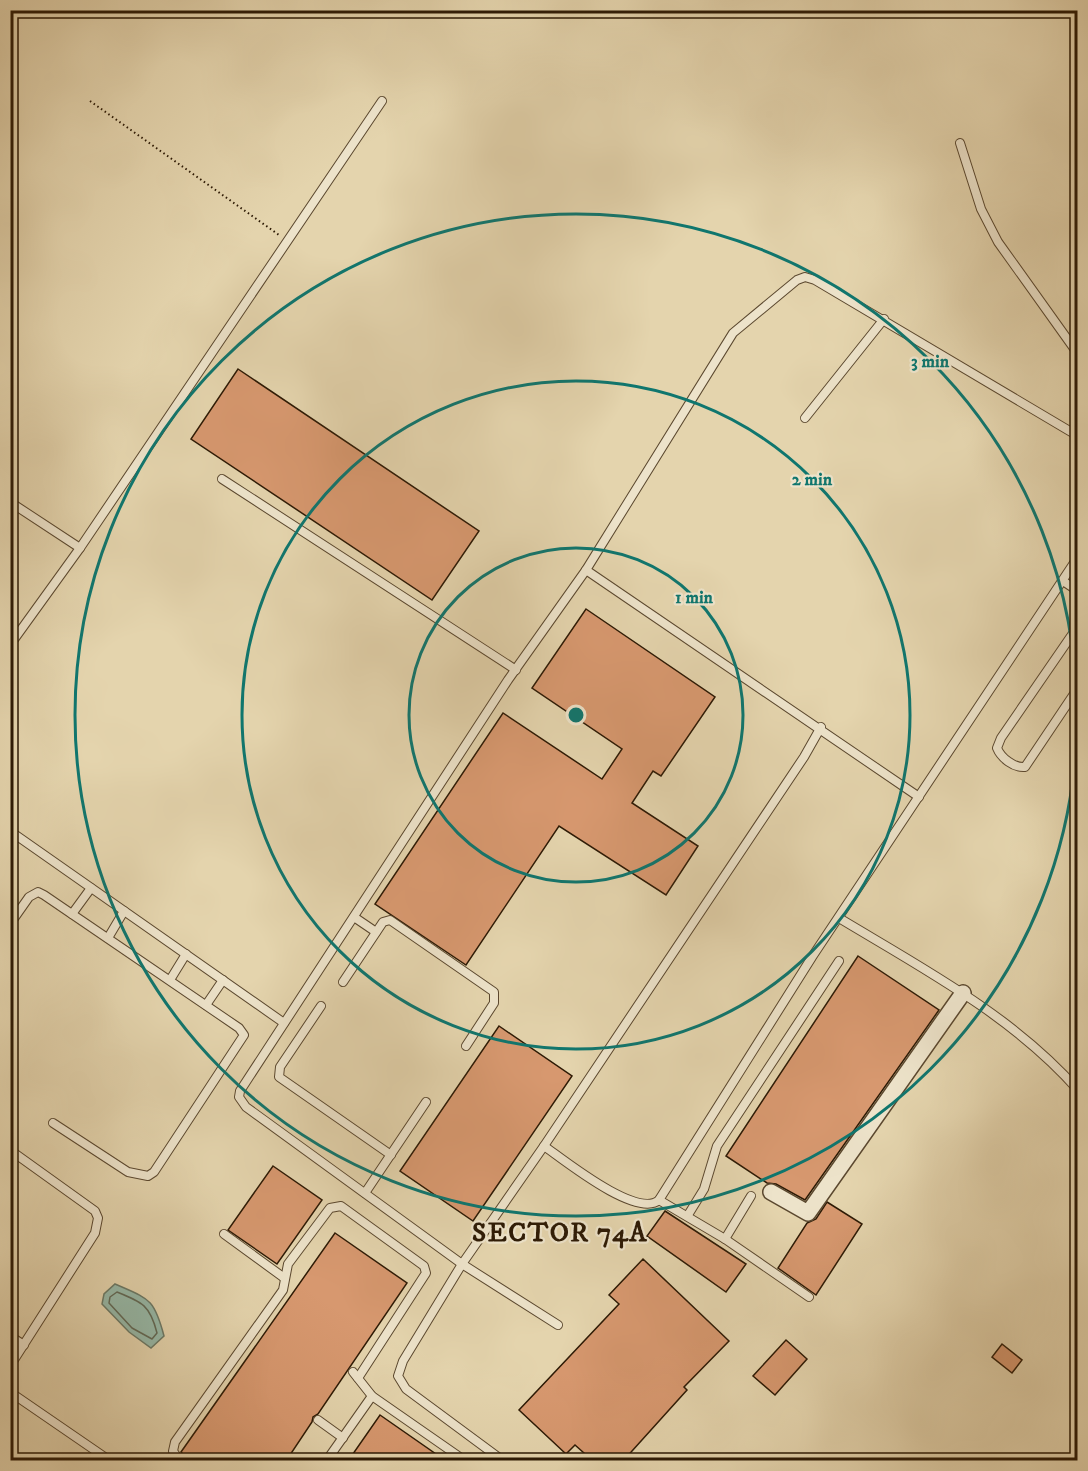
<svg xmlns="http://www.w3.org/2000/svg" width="1088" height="1471" viewBox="0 0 1088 1471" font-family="'IM FELL DW Pica',serif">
  <rect width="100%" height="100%" fill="#e4d4ad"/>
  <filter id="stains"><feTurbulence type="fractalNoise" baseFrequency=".00333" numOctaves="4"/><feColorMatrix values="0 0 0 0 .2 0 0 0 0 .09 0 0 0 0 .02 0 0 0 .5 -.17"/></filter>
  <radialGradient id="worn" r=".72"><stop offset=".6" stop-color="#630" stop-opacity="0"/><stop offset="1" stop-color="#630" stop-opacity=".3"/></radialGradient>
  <path fill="#96b8a7" stroke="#6c7966" stroke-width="1.5" d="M115,1284C149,1299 154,1298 164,1336L151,1348L129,1332L102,1304L104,1294Z"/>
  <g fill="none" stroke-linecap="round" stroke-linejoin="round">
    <path stroke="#626956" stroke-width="1.5" d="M117,1292C142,1302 150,1305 157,1333L152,1339L132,1328L109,1303L110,1297Z"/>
  </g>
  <g fill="#d7986f" stroke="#2d1a05" stroke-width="1.5">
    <polygon points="238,369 479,531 432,600 191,439"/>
    <polygon points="586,609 715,697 661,776 653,771 632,803 698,846 666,895 559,826 466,965 375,904 503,713 602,779 622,749 532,688"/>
    <polygon points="858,956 939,1010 805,1200 776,1184 767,1183 726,1156"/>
    <polygon points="499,1026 572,1076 473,1221 400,1171"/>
    <polygon points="273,1166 322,1200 277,1264 228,1230"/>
    <polygon points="827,1202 862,1224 816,1295 778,1268 807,1223 816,1219"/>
    <polygon points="665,1211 746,1264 726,1292 647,1236"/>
    <polygon points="335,1233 407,1283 318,1414 313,1417 312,1422 286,1461 190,1461 181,1452"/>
    <polygon points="643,1259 729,1341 684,1387 687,1390 623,1461 593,1461 575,1445 566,1454 519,1410 619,1304 609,1295"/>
    <polygon points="786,1340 807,1359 775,1395 753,1376"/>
    <polygon points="1002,1344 1022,1360 1012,1373 992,1357"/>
    <polygon points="380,1415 446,1461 348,1461"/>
  </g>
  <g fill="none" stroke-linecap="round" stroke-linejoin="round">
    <defs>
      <g id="service">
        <polyline points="960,143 981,209 998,242 1078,354"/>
        <polyline points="805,418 884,319"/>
        <polyline points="222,479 516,670"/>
        <polyline points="10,502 80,548"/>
        <polyline points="586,570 919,797"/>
        <polyline points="1063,581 1078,591"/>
        <path d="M1078,626L1001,738L997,748C1001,758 1014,768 1025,767L1078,688"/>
        <polyline points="10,645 80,548 382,101"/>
        <polyline points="10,831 284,1023"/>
        <polyline points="72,914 91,888"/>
        <polyline points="354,917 376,932"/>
        <path d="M839,918C922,968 1013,1016 1078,1090"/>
        <polyline points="10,924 29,897 38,892 44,895 239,1028 244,1035 154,1172 148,1176 128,1172 53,1123"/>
        <polyline points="108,938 124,911"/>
        <polyline points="170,980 186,954"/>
        <polyline points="343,982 383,922 390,920 494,992 494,1003 466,1046"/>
        <polyline points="206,1005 223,980"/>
        <polyline points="321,1006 280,1067 279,1077 391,1155"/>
        <path d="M544,1146C564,1160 637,1219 659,1200L812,957L1078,557"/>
        <polyline points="10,1150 95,1211 98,1218 95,1233 10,1366"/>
        <polyline points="365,1193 426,1102"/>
        <polyline points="659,1200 725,1239 809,1297"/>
        <polyline points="688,1215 704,1189 717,1146 839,961"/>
        <polyline points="224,1234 283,1277"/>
        <polyline points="725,1239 751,1196"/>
        <polyline points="558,1325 462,1264 246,1107 239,1097 240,1091 508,680 586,570 733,333 797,280 805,277 815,280 1078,436"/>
        <polyline points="10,1336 24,1345"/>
        <polyline points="353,1372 372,1396 464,1460"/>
        <polyline points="10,1392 109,1460"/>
        <polyline points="318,1420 343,1438"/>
        <polyline points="179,1460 173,1451 175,1442 283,1290 288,1264 330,1208 341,1206 424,1266 426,1273 358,1378"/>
        <polyline points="327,1460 372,1396"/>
        <polyline points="502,1460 406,1389 398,1376 403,1361 462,1264 544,1146 804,757 821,727"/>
      </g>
      <polyline id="minor" points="771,1192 808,1213 963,993"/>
    </defs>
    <use href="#service" stroke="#5b482f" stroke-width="10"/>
    <use href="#minor" stroke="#5b482f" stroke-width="18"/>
    <polyline stroke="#2d1a05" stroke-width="2" stroke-dasharray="1.5 3" stroke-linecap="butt" points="90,101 279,235"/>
    <use href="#service" stroke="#ede3ca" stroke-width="8"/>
    <use href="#minor" stroke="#ede3ca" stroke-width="15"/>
  </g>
  <g fill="none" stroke="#0f766e" stroke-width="3">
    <circle cx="576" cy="715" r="167"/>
    <circle cx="576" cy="715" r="334"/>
    <circle cx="576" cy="715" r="501"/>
  </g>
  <g text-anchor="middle" stroke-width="4.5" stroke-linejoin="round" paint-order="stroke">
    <g font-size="27" font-weight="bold" letter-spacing="1.5" fill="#2d1a05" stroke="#ede3ca">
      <text x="560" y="1241">SECTOR 74A</text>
    </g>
  </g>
  <circle cx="576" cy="715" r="9" fill="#0f766e" stroke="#ede3ca" stroke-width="3"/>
  <g font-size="18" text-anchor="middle" font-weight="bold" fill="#0f766e" stroke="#ede3ca" stroke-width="4.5" stroke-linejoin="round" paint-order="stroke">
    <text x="930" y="367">3 min</text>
    <text x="812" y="485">2 min</text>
    <text x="694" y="603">1 min</text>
  </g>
  <rect width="1088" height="1471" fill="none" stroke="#e4d4ad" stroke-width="36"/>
  <rect x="12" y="12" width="1064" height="1447" fill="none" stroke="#2d1a05" stroke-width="3"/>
  <rect x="18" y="18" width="1052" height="1435" fill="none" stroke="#2d1a05" stroke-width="1.5"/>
  <rect width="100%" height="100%" filter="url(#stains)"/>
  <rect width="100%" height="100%" fill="url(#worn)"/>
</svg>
